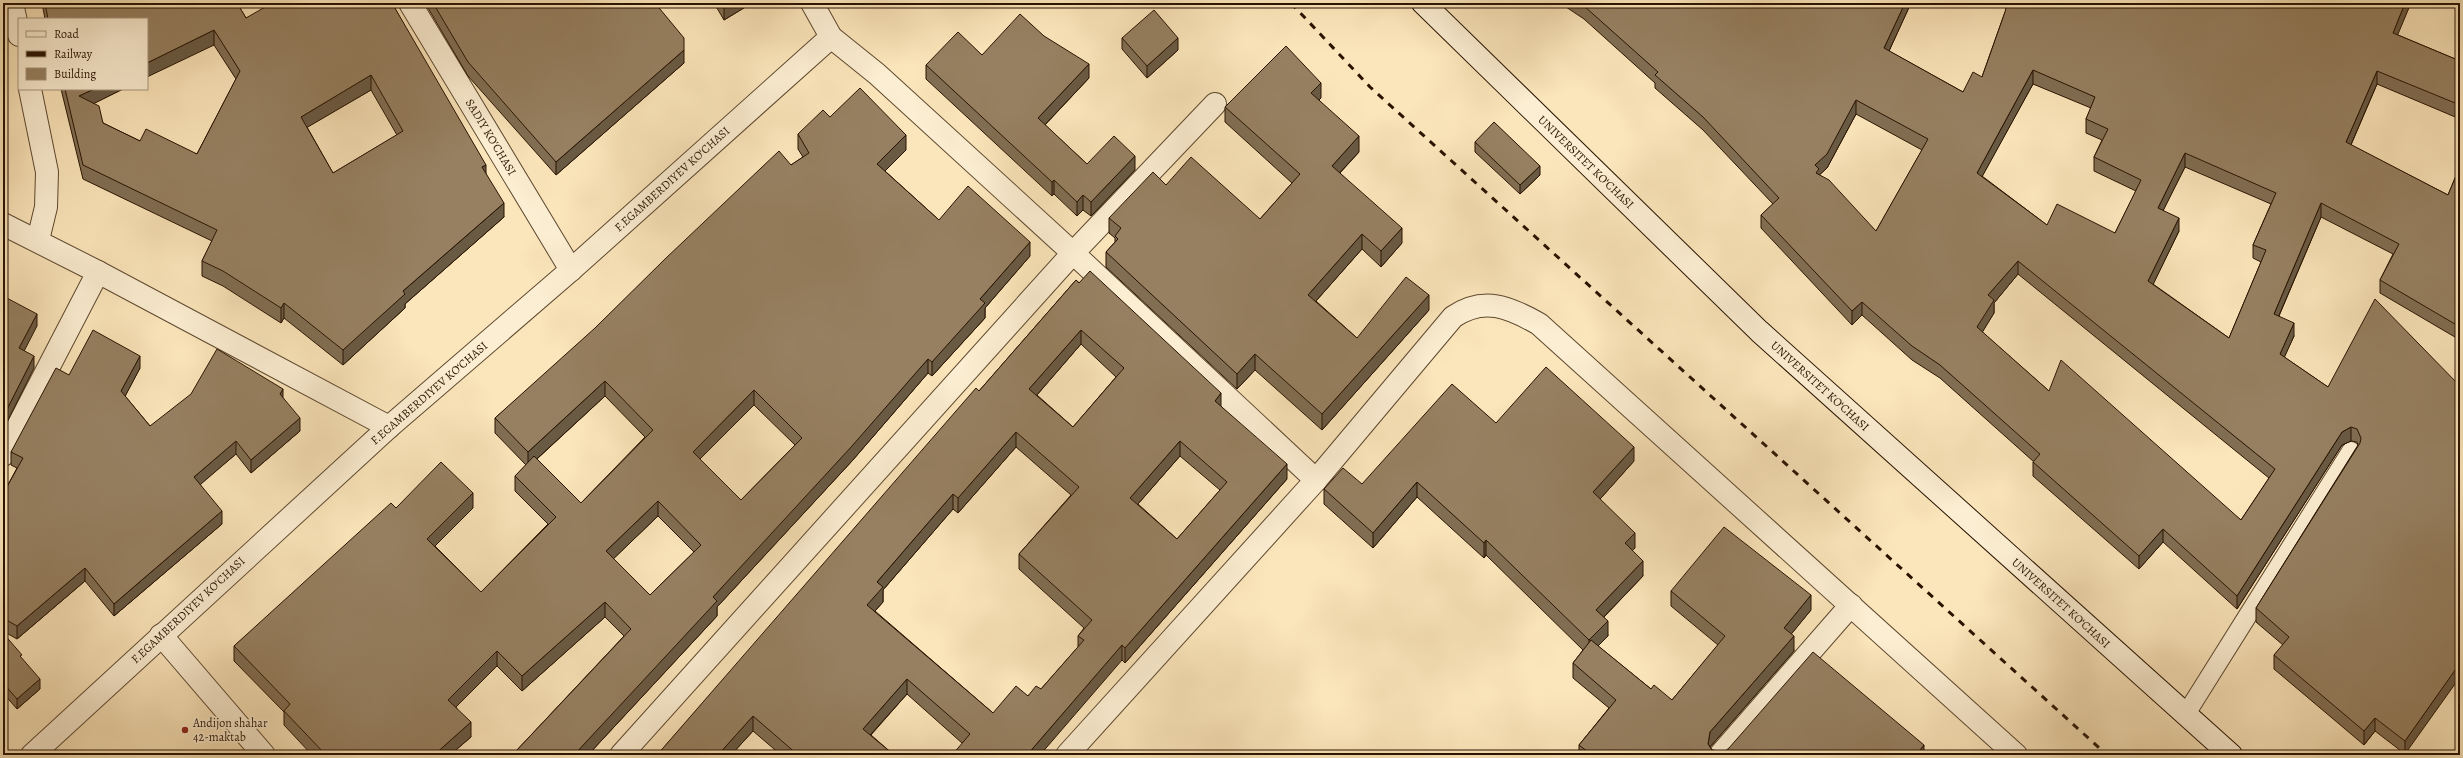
<svg xmlns="http://www.w3.org/2000/svg" width="2463" height="758" viewBox="0 0 2463 758" font-family="Alegreya,serif">
  <rect width="100%" height="100%" fill="#fbe5ba"/>
  <filter id="stains"><feTurbulence type="fractalNoise" baseFrequency=".005" numOctaves="4"/><feColorMatrix values="0 0 0 0 .2 0 0 0 0 .09 0 0 0 0 .02 0 0 0 .5 -.17"/></filter>
  <radialGradient id="worn" r=".72"><stop offset=".6" stop-color="#630" stop-opacity="0"/><stop offset="1" stop-color="#630" stop-opacity=".3"/></radialGradient>
  <g fill="none" stroke-linecap="round" stroke-linejoin="round">
    <defs>
      <polyline id="lane" points="2186,714 2351,451"/>
      <g id="street">
        <polyline points="12,3 19,35"/>
        <polyline points="410,3 571,270"/>
        <polyline points="812,3 831,37 877,74 1073,253 1316,480 1067,755"/>
        <polyline points="30,89 47,172 46,207 38,240"/>
        <polyline points="3,224 98,272 389,427"/>
        <polyline points="3,455 98,272"/>
        <path d="M1316,480L1453,317C1484,296 1509,307 1539,324L2016,755"/>
        <polyline points="161,635 264,755"/>
        <polyline points="32,755 389,427 571,270 831,37"/>
        <polyline points="621,755 1073,253 1215,104"/>
        <polyline points="1720,755 1851,605"/>
      </g>
      <polyline id="secondary" points="1423,3 1759,331 2231,755"/>
    </defs>
    <use href="#lane" stroke="#5d482f" stroke-width="20"/>
    <use href="#street" stroke="#5d482f" stroke-width="24"/>
    <use href="#secondary" stroke="#281301" stroke-width="24"/>
    <use href="#lane" stroke="#fceed2" stroke-width="18"/>
    <use href="#street" stroke="#fceed2" stroke-width="22"/>
    <use href="#secondary" stroke="#fceed2" stroke-width="22"/>
    <polyline stroke="#281301" stroke-width="3" stroke-dasharray="7 7" stroke-linecap="butt" points="1291,3 1370,87 2107,755"/>
  </g>
  <g fill="#816e53" stroke="#281301" fill-rule="evenodd">
    <path d="M42,3H237L246,18L392,3L486,174L504,217L405,304V308L343,365L284,318L281,323L223,286L202,276V261L212,241L83,179L61,89H123L94,103L103,123L140,141L197,154L236,79L214,45L147,19H45ZM371,90L397,135L333,173L307,127Z"/>
    <polygon points="425,3 655,3 684,63 556,175 468,76"/>
    <polygon points="714,3 752,3 724,20"/>
    <path d="M1560,3H1911L1889,51L1963,92L1982,77L2005,12L2398,35L2460,61V119L2377,84L2351,145L2448,195L2460,166V340L2380,293V280L2393,254L2321,217L2279,316L2294,336L2284,357L2328,387L2460,386L2405,754L2375,731L2364,745L2274,669V655L2283,645L2256,622V608L2358,445L2357,442L2351,441L2342,445L2237,609L2163,542L2139,569L2033,476V462H2034L1940,378L1912,360L1862,315L1852,325L1761,228V215L1773,204L1703,130L1655,88V83L1584,19ZM2033,84L2091,108L2086,119V133L2102,140L2094,157V171L2136,191L2115,233L2047,225L1982,176ZM1856,114L1922,150L1876,231L1819,175L1827,168ZM2185,167L2271,204L2253,245V258L2261,262L2229,338L2153,284L2179,231L2163,210ZM2018,274L2269,478L2241,520L2049,391L1982,332L1994,313V303Z"/>
    <polygon points="1122,38 1178,50 1147,78 1122,49"/>
    <polygon points="982,55 1089,78 1045,125 1087,164 1135,170 1091,216 1083,210 1077,216 1054,194 1052,196 926,79 926,65"/>
    <polygon points="1321,98 1319,100 1359,152 1340,173 1402,243 1381,267 1362,249 1316,301 1357,338 1429,310 1322,430 1255,370 1237,389 1106,267 1106,252 1115,242 1115,238 1109,233 1109,218 1166,185 1260,219 1292,183 1225,122 1225,107"/>
    <path d="M830,117L906,150L885,171L939,220L1030,256L985,308V318L932,376L928,373L852,461L717,607V616L588,755H516V751L624,636L605,617L522,691L497,666L456,707L471,737L450,755H312L284,725V712L234,661V646L396,508H473L435,546L481,592L548,524L515,491V476L526,465L495,433V418L791,165L803,157L798,149V134ZM605,396L645,437L581,503L537,459ZM754,405L795,445L741,500L700,459ZM658,516L694,552L650,595L613,559Z"/>
    <polygon points="3,127 4,134 4,144 3,143"/>
    <polygon points="1475,142 1540,175 1520,194 1475,152"/>
    <path d="M1076,280L1221,406L1287,479L1125,663L1122,660L962,743L907,694L871,735L894,755H781L753,731L731,755H657L979,391ZM1081,344L1116,377L1073,427L1037,395ZM1016,447L1071,495L1019,554V569L1084,628L1078,636V647L1041,689L993,713L875,611L883,602V590L953,509L958,513ZM1180,456L1220,490L1177,539L1138,504Z"/>
    <polygon points="140,368 125,396 150,426 283,399 300,431 251,473 236,454 200,484 222,524 114,616 85,581 17,639 3,631 3,494 17,468 11,465 11,452 69,375"/>
    <polygon points="1496,423 1634,461 1600,499 1635,548 1632,550 1643,576 1604,617 1608,636 1598,646 1651,689 1672,700 1718,645 1671,606 1671,591 1811,610 1791,634 1794,651 1710,747 1712,750 1724,752 1924,755 1579,755 1579,745 1609,708 1573,678 1573,663 1583,650 1486,555 1484,558 1417,497 1373,548 1324,504 1324,489 1362,484"/>
    <polygon points="3,633 40,689 17,709 3,693"/>
  </g>
  <g fill="#695a44" stroke="#281301">
    <polygon points="729,3 752,3 724,20 724,6"/>
    <polygon points="1905,3 1911,3 1884,62 1884,48"/>
    <polygon points="2405,3 2411,3 2393,46 2393,33"/>
    <polygon points="214,30 214,45 147,77 147,63"/>
    <polygon points="1178,38 1178,50 1147,78 1147,66"/>
    <polygon points="684,50 684,63 556,175 556,162"/>
    <polygon points="1089,64 1089,78 1038,132 1038,118"/>
    <polygon points="2033,70 2033,84 1977,186 1977,173"/>
    <polygon points="2377,71 2377,84 2346,156 2346,142"/>
    <polygon points="371,75 371,90 301,131 301,117"/>
    <polygon points="1321,83 1321,98 1311,108 1311,93"/>
    <polygon points="94,89 123,89 79,111 79,96"/>
    <polygon points="1856,100 1856,114 1827,168 1815,179 1815,165"/>
    <polygon points="906,135 906,150 877,179 877,164"/>
    <polygon points="1359,136 1359,152 1332,181 1332,166"/>
    <polygon points="2185,153 2185,167 2158,221 2158,208"/>
    <polygon points="1135,156 1135,170 1091,216 1091,202"/>
    <polygon points="486,165 486,180 482,167"/>
    <polygon points="1540,166 1540,175 1520,194 1520,185"/>
    <polygon points="1054,180 1054,194 1052,196 1052,182"/>
    <polygon points="1083,195 1083,210 1077,216 1077,202"/>
    <polygon points="504,203 504,217 405,304 405,308 343,365 343,350 403,291"/>
    <polygon points="2321,203 2321,217 2274,327 2274,314"/>
    <polygon points="2179,218 2179,231 2148,295 2148,281"/>
    <polygon points="1402,228 1402,243 1381,267 1381,251"/>
    <polygon points="1362,234 1362,249 1308,310 1308,295"/>
    <polygon points="1030,242 1030,256 985,308 985,318 932,376 932,362 980,299"/>
    <polygon points="2018,261 2018,274 1994,303 1994,313 1977,341 1977,327 1988,295"/>
    <polygon points="6,273 6,285 3,291 3,278"/>
    <polygon points="1429,295 1429,310 1322,430 1322,414"/>
    <polygon points="1862,302 1862,315 1852,325 1852,311"/>
    <polygon points="284,303 284,318 281,323 281,308"/>
    <polygon points="37,314 37,326 19,361 19,348"/>
    <polygon points="2294,323 2294,336 2280,367 2280,354"/>
    <polygon points="1081,330 1081,344 1029,404 1029,389"/>
    <polygon points="1255,354 1255,370 1237,389 1237,374"/>
    <polygon points="34,356 34,368 3,430 3,417"/>
    <polygon points="140,356 140,368 121,404 121,391"/>
    <polygon points="928,359 928,373 852,461 717,607 717,616 588,755 574,755 713,597"/>
    <polygon points="605,381 605,396 528,467 528,452"/>
    <polygon points="283,389 283,401 280,394"/>
    <polygon points="754,390 754,405 693,466 693,452"/>
    <polygon points="1221,393 1221,408 1215,401"/>
    <polygon points="300,418 300,431 251,473 251,460"/>
    <polygon points="2351,427 2351,441 2342,445 2237,609 2237,596 2342,432"/>
    <polygon points="1016,432 1016,447 958,513 958,498"/>
    <polygon points="236,441 236,454 194,490 194,477"/>
    <polygon points="1180,441 1180,456 1130,513 1130,498"/>
    <polygon points="1634,447 1634,461 1593,507 1593,492"/>
    <polygon points="1287,464 1287,479 1125,663 1125,648"/>
    <polygon points="1417,482 1417,497 1373,548 1373,533"/>
    <polygon points="473,493 473,508 427,554 427,539"/>
    <polygon points="953,494 953,509 883,590 883,602 867,620 867,605 877,582"/>
    <polygon points="658,501 658,516 606,566 606,551"/>
    <polygon points="222,511 222,524 114,616 114,604"/>
    <polygon points="2163,529 2163,542 2139,569 2139,556"/>
    <polygon points="1635,533 1635,548 1625,558 1625,543"/>
    <polygon points="1486,540 1486,555 1484,558 1484,543"/>
    <polygon points="1643,561 1643,576 1596,625 1596,610"/>
    <polygon points="85,568 85,581 17,639 17,626"/>
    <polygon points="1811,595 1811,610 1784,643 1784,628"/>
    <polygon points="605,602 605,617 522,691 522,676"/>
    <polygon points="1608,621 1608,636 1589,655 1589,640"/>
    <polygon points="1794,636 1794,651 1710,747 1708,744 1710,732"/>
    <polygon points="1122,645 1122,660 1040,755 1027,755"/>
    <polygon points="497,651 497,666 448,715 448,700"/>
    <polygon points="2460,663 2460,677 2405,754 2405,741"/>
    <polygon points="40,679 40,689 17,709 17,699"/>
    <polygon points="907,679 907,694 863,743 863,729"/>
    <polygon points="753,716 753,731 731,755 718,755"/>
    <polygon points="2375,718 2375,731 2364,745 2364,731"/>
    <polygon points="471,722 471,737 450,755 434,755"/>
    <polygon points="1924,745 1924,755 1916,755"/>
  </g>
  <g fill="#968061" stroke="#281301" fill-rule="evenodd">
    <path d="M45,3H237L246,18L272,3H392L486,165L482,167L504,203L403,291L405,294L343,350L284,303L281,308L223,271L202,261L217,230L83,165L65,89H94L79,96L99,106L103,123L140,141L146,129L197,154L240,71L214,30L147,63V19H48ZM371,75L403,131L333,173L301,117Z"/>
    <polygon points="433,3 655,3 684,38 684,50 556,162 468,62"/>
    <polygon points="722,3 729,3 724,6"/>
    <path d="M1580,3H1905L1884,48L1963,92L1973,72L1982,77L2005,12L2007,3H2405L2393,33L2460,61V105L2377,71L2346,142L2448,195L2460,166V327L2380,280L2399,244L2321,203L2274,314L2294,323L2280,354L2328,387L2375,299L2460,386V663L2405,741L2375,718L2364,731L2274,655L2289,637L2256,608L2360,443L2361,438L2357,429L2351,427L2342,432L2237,596L2163,529L2139,556L2033,462L2040,454L1940,365L1912,346L1862,302L1852,311L1761,215L1779,198L1703,117L1655,75L1658,72L1584,6ZM2033,70L2095,97L2086,119L2108,129L2094,157L2141,180L2115,233L2057,204L2047,225L1977,173ZM1856,100L1928,139L1876,231L1829,180L1816,173L1819,169L1815,165L1827,154ZM2185,153L2276,193L2253,245L2266,250L2229,338L2148,281L2179,218L2158,208ZM2018,261L2275,469L2241,520L2061,360L2049,391L1977,327L1994,300L1988,295Z"/>
    <polygon points="1154,10 1178,38 1147,66 1122,38"/>
    <polygon points="1020,14 1044,36 1089,64 1038,118 1087,164 1114,136 1135,156 1091,202 1083,195 1077,202 1054,180 1052,182 926,65 958,32 982,55"/>
    <polygon points="1286,46 1321,83 1311,93 1359,136 1332,166 1402,228 1381,251 1362,234 1308,295 1357,338 1406,277 1429,295 1322,414 1255,354 1237,374 1106,252 1118,239 1115,236 1121,228 1109,218 1153,172 1166,185 1191,157 1260,219 1300,174 1225,107"/>
    <path d="M860,88L906,135L877,164L939,220L968,186L1030,242L980,299L985,303L932,362L928,359L852,446L713,597L717,601L574,755H520L516,751L631,629L605,602L522,676L497,651L448,700L471,722L434,755H326L284,711L290,704L234,646L391,503L396,508L441,462L473,493L427,539L481,592L556,517L515,476L534,456L581,503L653,430L605,381L528,452L495,418L595,328L665,259L779,151L791,165L809,153L798,134L823,110L830,117ZM754,390L802,438L741,500L693,452ZM658,501L701,545L650,595L606,551Z"/>
    <polygon points="1494,122 1540,166 1520,185 1475,142"/>
    <polygon points="3,271 6,273 3,278"/>
    <path d="M1090,271L1221,393L1215,401L1287,464L1125,648L1122,645L1027,755H952L970,734L907,679L863,729L894,755H798L753,716L718,755H657L976,388L979,391L1076,280L1079,283ZM1081,330L1124,368L1073,427L1029,389ZM1016,432L1079,487L1019,554L1092,620L1078,636L1084,640L1041,689L1036,686L1028,696L1016,686L993,713L867,605L883,587L877,582L953,494L958,498ZM1180,441L1227,482L1177,539L1130,498Z"/>
    <polygon points="3,296 37,314 19,348 34,356 3,417"/>
    <polygon points="93,330 140,356 121,391 150,426 191,394 217,349 283,389 280,394 300,418 251,460 236,441 194,477 222,511 114,604 85,568 17,626 3,618 3,494 23,458 11,452 56,368 69,375"/>
    <polygon points="1546,367 1634,447 1593,492 1635,533 1625,543 1643,561 1596,610 1608,621 1589,640 1486,540 1484,543 1417,482 1373,533 1324,489 1343,468 1362,484 1452,384 1496,423"/>
    <polygon points="1724,527 1811,595 1784,628 1794,636 1710,732 1708,744 1712,750 1724,752 1729,748 1813,652 1924,745 1916,755 1592,755 1579,745 1616,700 1573,663 1591,640 1651,689 1654,685 1672,700 1725,636 1671,591"/>
    <polygon points="3,633 22,655 20,656 40,679 17,699 3,683"/>
  </g>
  <circle fill="#8f2418" stroke="#fceed2" stroke-width="1.5" cx="185" cy="730" r="4"/>
  <g text-anchor="middle" stroke-width="3.5" stroke-linejoin="round" paint-order="stroke">
    <g font-size="12" fill="#281301" stroke="#fceed2">
      <text transform="translate(491 137) rotate(59)" y="4">SADIY KO'CHASI</text>
      <text transform="translate(1586 162) rotate(44)" y="4">UNIVERSITET KО‘CHASI</text>
      <text transform="translate(672 179) rotate(-42)" y="4">F.EGAMBERDIYEV KО‘CHASI</text>
      <text transform="translate(1820 386) rotate(42)" y="4">UNIVERSITET KО‘CHASI</text>
      <text transform="translate(429 393) rotate(-41)" y="4">F.EGAMBERDIYEV KО‘CHASI</text>
      <text transform="translate(2061 603) rotate(42)" y="4">UNIVERSITET KО‘CHASI</text>
      <text transform="translate(188 610) rotate(-43)" y="4">F.EGAMBERDIYEV KО‘CHASI</text>
    </g>
    <g font-size="12" fill="#281301" stroke="#fceed2" text-anchor="start">
      <text x="193" y="727">Andijon shahar<tspan x="193" dy="14">42-maktab</tspan></text>
    </g>
  </g>
  <rect width="2463" height="758" fill="none" stroke="#fbe5ba" stroke-width="16"/>
  <rect x="4" y="4" width="2455" height="750" fill="none" stroke="#281301" stroke-width="2"/>
  <rect x="8" y="8" width="2447" height="742" fill="none" stroke="#281301"/>
  <rect x="18" y="18" width="130" height="72" fill="#fceed2" stroke="#a7967e"/>
  <rect x="26" y="31" width="20" height="6" fill="#fceed2" stroke="#a7967e"/>
  <text x="54" y="38" font-size="12" fill="#281301">Road</text>
  <rect x="26" y="51" width="20" height="6" fill="#281301" stroke="#a7967e"/>
  <text x="54" y="58" font-size="12" fill="#281301">Railway</text>
  <rect x="26" y="68" width="20" height="12" fill="#968061" stroke="#a7967e"/>
  <text x="54" y="78" font-size="12" fill="#281301">Building</text>
  <rect width="100%" height="100%" filter="url(#stains)"/>
  <rect width="100%" height="100%" fill="url(#worn)"/>
</svg>
